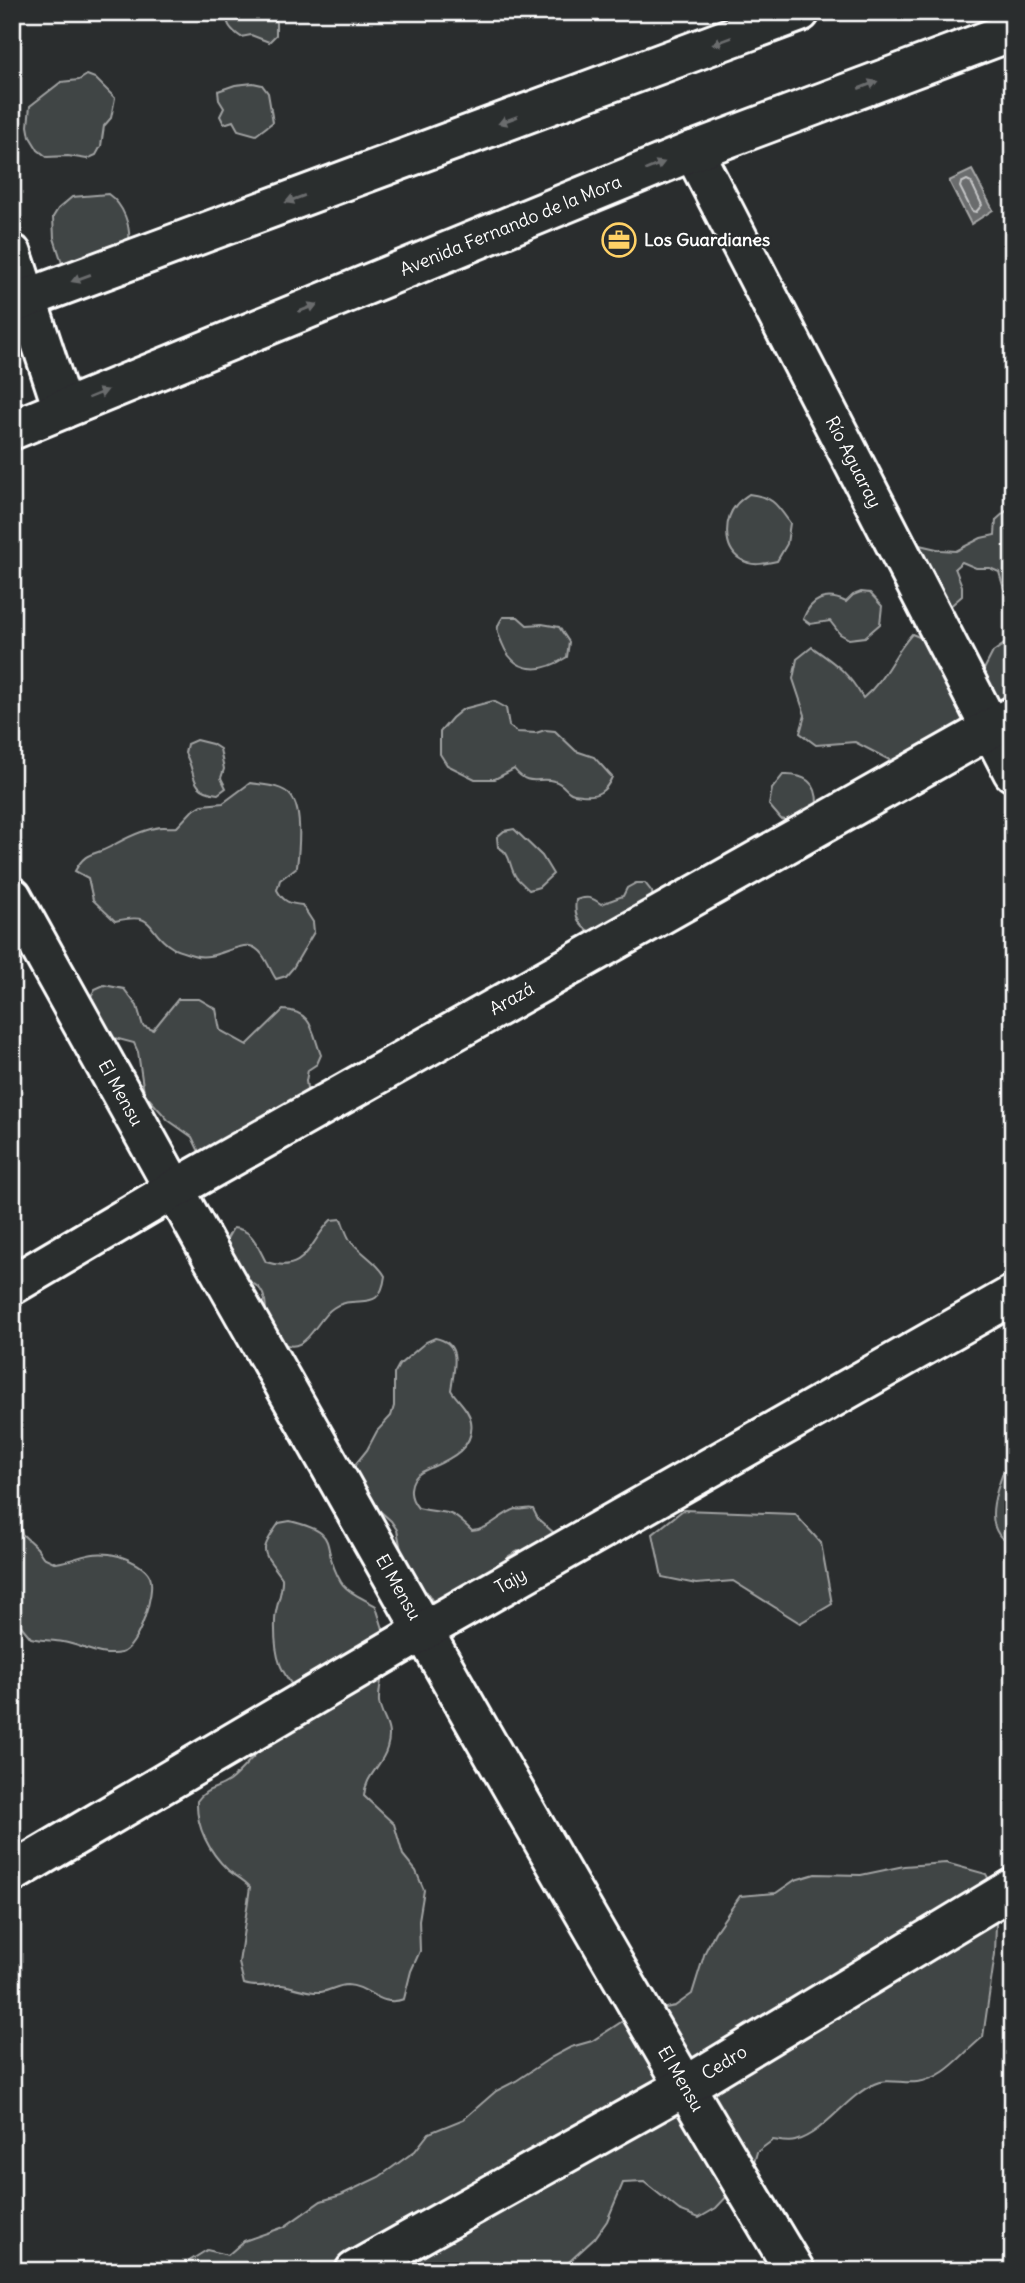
<svg xmlns="http://www.w3.org/2000/svg" width="1025" height="2283" viewBox="0 0 1025 2283" font-family="Delius,sans-serif">
  <rect width="100%" height="100%" fill="#2a2d2e"/>
  <filter id="ink" filterUnits="userSpaceOnUse"><feTurbulence type="fractalNoise" baseFrequency=".0143" numOctaves="2"/><feDisplacementMap in="SourceGraphic" scale="14" xChannelSelector="R" yChannelSelector="G"/><feConvolveMatrix kernelMatrix="1 2 1 2 8 2 1 2 1" color-interpolation-filters="sRGB"/></filter>
  <g filter="url(#ink)">
    <g fill="#414445" stroke="#a0a2a2" stroke-width="2">
      <path d="M227,12H276V35L269,42L251,35L241,37C231,30 226,25 227,12Z"/>
      <polygon points="87,75 95,78 115,98 111,118 104,126 101,146 96,155 87,159 68,156 47,157 38,150 30,137 28,126 30,106 61,82 79,80"/>
      <polygon points="253,83 262,85 268,93 273,122 256,135 238,130 233,121 224,124 220,116 224,108 219,100 218,91 235,85"/>
      <path d="M108,194C124,205 131,226 129,245L63,266L54,238L53,217L58,209L72,197Z"/>
      <path d="M749,494C773,497 776,503 790,523L787,544L777,561C764,564 751,567 740,559C723,548 724,519 736,505C739,501 745,497 749,494Z"/>
      <polygon points="1006,511 1013,515 1013,598 1004,589 999,572 990,568 976,568 962,562 955,568 962,586 962,596 947,609 915,544 941,550 956,551 981,538 995,535 996,520"/>
      <path d="M861,592L870,593L882,606L880,624L865,637L849,639L840,634L830,621L810,624L803,619C811,599 826,592 846,602L853,595Z"/>
      <path d="M503,617H518L527,625L542,624L559,627L569,642L567,657C541,674 514,674 502,643C497,631 495,628 503,617Z"/>
      <path d="M912,634L931,642L963,664L964,730L905,768L855,742L816,745L800,733L805,715L793,679L797,659L812,647C837,665 847,671 863,698C886,679 892,656 912,634Z"/>
      <polygon points="1013,638 1013,721 976,685 993,652"/>
      <path d="M493,701L506,708L509,726L517,732L536,733L545,730L555,731L576,751L594,757L612,777C606,791 598,797 582,795C579,794 575,795 571,793C565,790 563,783 554,781C538,776 529,788 514,769L495,779H475L447,765L440,754V732L452,718L463,709Z"/>
      <path d="M196,740L212,744L220,749L224,769L221,778L226,788L218,794C188,791 197,773 185,753L187,744Z"/>
      <path d="M783,775C804,774 818,782 817,805L794,822L781,819L769,805L772,789Z"/>
      <path d="M250,783C263,785 282,785 291,796C303,810 299,850 297,867L280,880L277,890C283,901 289,904 302,905L313,922L314,932L293,968L286,976L276,979C269,969 264,949 250,946C236,943 213,962 193,955C187,953 177,951 173,948C144,931 159,911 115,921L93,900L88,878L75,871C86,850 94,856 110,847C124,839 139,831 155,828C162,826 170,828 177,827L192,811L202,805L223,803Z"/>
      <path d="M514,829L542,856L553,874L539,887L529,890C525,886 519,881 516,877C508,865 512,854 498,847L497,837L504,831Z"/>
      <path d="M636,883H645L652,892L653,901L599,934C581,932 573,917 576,900C586,896 592,897 601,904L623,896L627,888Z"/>
      <path d="M104,985L124,989L137,1006L143,1026L153,1030L178,999H199L216,1009L220,1030L247,1045L283,1010C313,1011 312,1032 321,1055L317,1064L308,1070L306,1081L309,1102L201,1156L192,1137L168,1120L144,1093L138,1052L134,1043L103,1035L90,998L95,989Z"/>
      <path d="M341,1219C344,1226 346,1234 350,1240C361,1254 377,1261 385,1276C380,1316 357,1292 333,1308C314,1320 306,1362 275,1339C259,1327 272,1304 260,1289C253,1281 241,1278 232,1273L224,1244L233,1228C253,1229 257,1246 266,1262C307,1275 309,1242 331,1220Z"/>
      <path d="M435,1338C463,1343 454,1368 451,1390C457,1400 469,1409 471,1421C476,1452 442,1462 422,1472C408,1480 408,1497 418,1508C449,1516 446,1505 472,1531C489,1530 500,1514 516,1509C522,1511 527,1507 533,1509L538,1519L554,1533V1544L538,1557L518,1551L509,1556L499,1575L438,1610L427,1592L418,1587L401,1550L397,1530L391,1521L361,1494L352,1475L354,1466L367,1450L377,1431L391,1416L394,1406V1374L399,1365L426,1342Z"/>
      <path d="M1013,1457V1544C1009,1542 1001,1539 999,1535C984,1514 1001,1480 1008,1459Z"/>
      <path d="M12,1493L22,1534L37,1548L43,1557L56,1563C81,1559 91,1549 119,1556C129,1559 146,1567 150,1577C156,1592 138,1649 121,1653C101,1658 82,1645 63,1642C52,1640 42,1641 31,1638L12,1615Z"/>
      <polygon points="683,1510 795,1514 821,1543 832,1604 800,1623 733,1581 696,1584 662,1577 653,1534"/>
      <path d="M290,1521C344,1534 318,1544 341,1582C348,1593 365,1599 376,1606C379,1619 387,1635 386,1648C386,1666 378,1684 379,1702C381,1719 394,1726 387,1748C382,1766 365,1776 364,1796L394,1824L403,1855L416,1871L424,1890L419,1920L420,1951L411,1971L404,1999C379,2008 370,1986 347,1985C338,1985 330,1991 321,1992C307,1993 296,1987 282,1985C268,1984 258,1989 244,1984L239,1963L250,1887C243,1879 235,1876 228,1870C209,1852 196,1827 197,1801C207,1787 216,1790 229,1781C239,1773 247,1763 256,1754C270,1742 288,1735 302,1723L304,1701C280,1671 274,1660 275,1621C275,1606 283,1593 282,1578C263,1550 257,1554 279,1523Z"/>
      <path d="M946,1863L986,1874L997,1894L995,1954L983,2037C961,2054 947,2078 917,2082C904,2084 886,2078 874,2084C846,2097 824,2133 795,2141C789,2143 780,2141 773,2140L757,2152L752,2170L716,2208L699,2218L679,2210L644,2182L623,2183L607,2221L595,2238L559,2271H178L186,2263L207,2250L228,2255L244,2241L284,2227L321,2201L341,2195L379,2177L415,2151L429,2133L464,2119L496,2091L516,2081L552,2057L571,2047L592,2041L632,2015L675,2006L692,1994L705,1952L715,1932L740,1896L776,1893L795,1880L815,1874L861,1875L904,1866Z"/>
    </g>
    <polygon fill="#6a6c6d" stroke="#a6a7a7" stroke-width="2" points="972,170 993,210 971,224 949,181"/>
    <g fill="none" stroke-linecap="round" stroke-linejoin="round">
      <polygon stroke="#c3c4c5" stroke-width="2" points="967,180 971,182 982,205 976,212 972,211 960,187 961,183"/>
      <defs>
        <g id="street">
          <path id="s1" d="M693,151L1013,772"/>
          <polyline points="12,254 63,409"/>
          <path id="s2" d="M12,897C163,1171 316,1443 471,1715C577,1901 684,2087 795,2271"/>
          <path id="s3" d="M12,1285L173,1190L1013,716"/>
          <path id="s4" d="M12,1873L423,1631L1013,1295"/>
          <path id="s5" d="M355,2271L684,2087L1013,1888"/>
        </g>
        <g id="secondary">
          <polyline points="12,304 800,12"/>
          <path id="s6" d="M12,430L693,151L1013,31"/>
        </g>
      </defs>
      <use href="#street" stroke="#fff" stroke-width="44"/>
      <use href="#secondary" stroke="#fff" stroke-width="44"/>
      <use href="#street" stroke="#2a2d2e" stroke-width="38"/>
      <use href="#secondary" stroke="#2a2d2e" stroke-width="38"/>
    </g>
    <defs><path id="oneway-solid" d="M-6-.8H1V-3.2L6.5 0L1 3.2V.8H-6Z" transform="scale(1.75)"/></defs>
    <g fill="#6a6c6d">
      <use href="#oneway-solid" transform="translate(722 41) rotate(160)"/>
      <use href="#oneway-solid" transform="translate(868 85) rotate(-21)"/>
      <use href="#oneway-solid" transform="translate(508 120) rotate(160)"/>
      <use href="#oneway-solid" transform="translate(655 166) rotate(-22)"/>
      <use href="#oneway-solid" transform="translate(295 199) rotate(160)"/>
      <use href="#oneway-solid" transform="translate(81 278) rotate(160)"/>
      <use href="#oneway-solid" transform="translate(308 308) rotate(-22)"/>
      <use href="#oneway-solid" transform="translate(98 394) rotate(-22)"/>
    </g>
  </g>
  <defs>
    <symbol id="office-ring" viewBox="-11 -11 22 22"><circle r="9.5" fill="#2a2d2e" stroke="#ffd166" stroke-width="1.5"/><path d="M-6-3h4V-5.5h4V-3h4V5H-6ZM-1-4.5V-3h2v-1.5ZM-6 0V1H6V0Z" fill="#ffd166"/></symbol>
  </defs>
  <g fill-rule="evenodd">
    <use href="#office-ring" x="600" y="221" width="38" height="38"/>
  </g>
  <g text-anchor="middle" stroke-width="5" stroke-linejoin="round" paint-order="stroke">
    <g font-size="18" fill="#fff" stroke="#2a2d2e">
      <text dy="6" stroke="none"><textPath href="#s6" startOffset="539">Avenida Fernando de la Mora</textPath></text>
      <text dy="6" stroke="none"><textPath href="#s1" startOffset="350">Río Aguaray</textPath></text>
      <text dy="6" stroke="none"><textPath href="#s3" startOffset="576">Arazá</textPath></text>
      <text dy="6" stroke="none"><textPath href="#s2" startOffset="224">El Mensu</textPath></text>
      <text dy="6" stroke="none"><textPath href="#s4" startOffset="578">Tajy</textPath></text>
      <text dy="6" stroke="none"><textPath href="#s2" startOffset="791">El Mensu</textPath></text>
      <text dy="6" stroke="none"><textPath href="#s5" startOffset="424">Cedro</textPath></text>
      <text dy="6" stroke="none"><textPath href="#s2" startOffset="1358">El Mensu</textPath></text>
    </g>
    <g font-size="18" font-weight="bold" fill="#fff" stroke="#2a2d2e" text-anchor="start">
      <text x="644" y="246">Los Guardianes</text>
    </g>
  </g>
  <rect width="1025" height="2283" fill="none" stroke="#2a2d2e" stroke-width="42"/>
  <rect x="21" y="21" width="983" height="2241" fill="none" stroke="#fff" stroke-width="2.5" filter="url(#ink)"/>
</svg>
